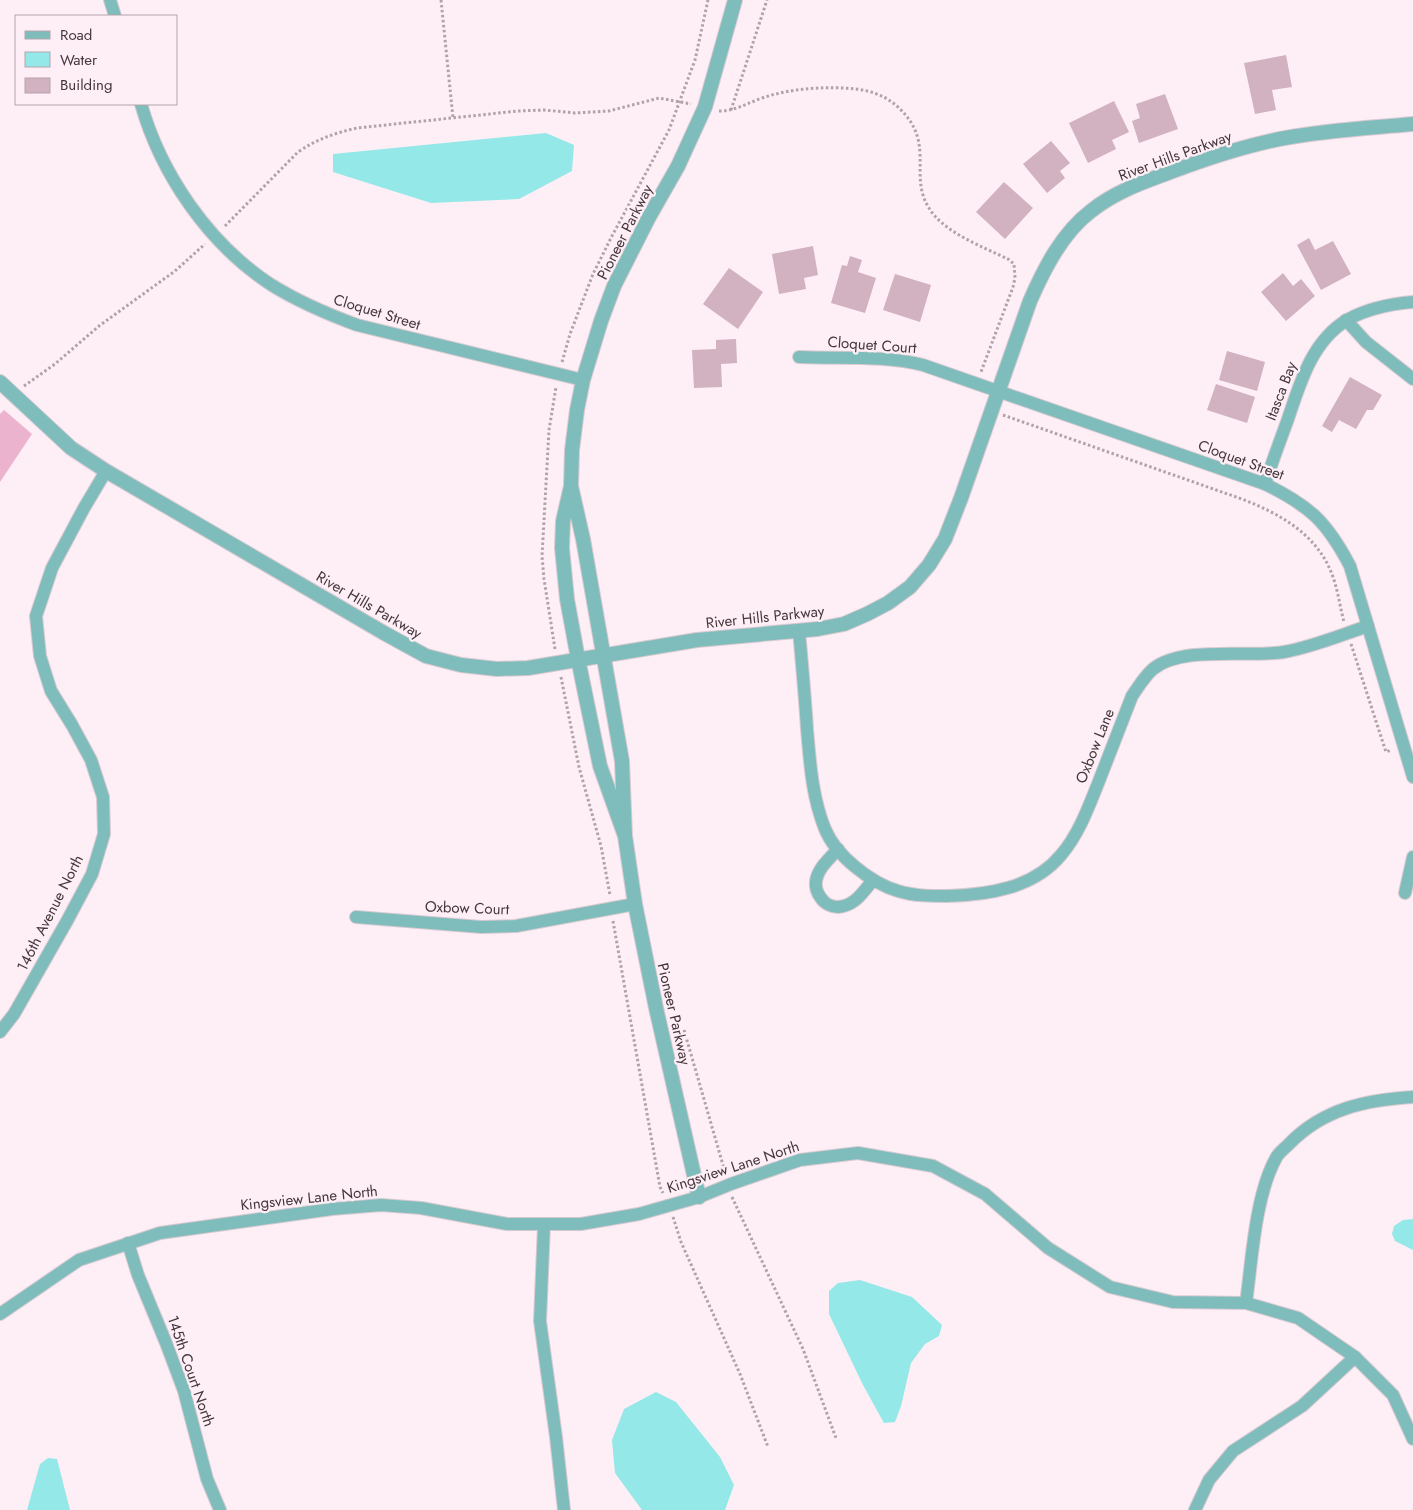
<svg xmlns="http://www.w3.org/2000/svg" width="1413" height="1510" viewBox="0 0 1413 1510" font-family="Jost,sans-serif">
  <rect width="100%" height="100%" fill="#fdeff5"/>
  <polygon fill="#ecb3ce" points="4,410 32,434 0,482 0,414"/>
  <g fill="#95e8e8">
    <polygon points="546,133 574,145 572,171 519,199 431,203 333,172 333,154"/>
    <polygon points="1413,1219 1413,1250 1395,1241 1392,1234 1394,1226 1403,1220"/>
    <polygon points="860,1280 912,1297 942,1325 939,1336 925,1344 911,1363 901,1406 895,1422 884,1423 863,1385 829,1314 829,1291 838,1283"/>
    <polygon points="656,1392 676,1402 720,1457 734,1485 725,1510 642,1510 615,1473 612,1440 624,1409"/>
    <polygon points="48,1458 57,1459 70,1510 27,1510 40,1464"/>
  </g>
  <g fill="#d2b1c0">
    <polygon points="1286,55 1292,87 1272,90 1276,110 1255,114 1244,63"/>
    <polygon points="1165,94 1178,129 1139,143 1132,121 1140,118 1136,104"/>
    <polygon points="1114,101 1129,132 1112,140 1116,149 1088,163 1069,123"/>
    <polygon points="1051,141 1070,163 1060,171 1065,178 1047,193 1023,164"/>
    <polygon points="1004,182 1033,208 1005,239 976,212"/>
    <polygon points="1309,238 1315,250 1333,241 1351,274 1321,290 1297,245"/>
    <polygon points="813,246 818,275 804,278 806,289 779,294 772,254"/>
    <polygon points="850,256 862,260 858,272 876,278 865,313 831,303 842,265 847,266"/>
    <polygon points="729,268 763,292 738,329 703,304"/>
    <polygon points="1283,273 1293,286 1301,279 1315,296 1286,321 1261,292"/>
    <polygon points="895,274 931,285 920,322 883,310"/>
    <polygon points="736,339 737,363 721,364 722,387 694,388 692,350 716,349 716,340"/>
    <polygon points="1227,351 1265,362 1257,391 1219,380"/>
    <polygon points="1350,377 1382,395 1373,410 1367,410 1356,429 1339,420 1332,432 1322,426"/>
    <polygon points="1216,384 1255,397 1247,423 1207,410"/>
  </g>
  <g fill="none" stroke-linecap="round" stroke-linejoin="round">
    <defs>
      <g id="minor">
        <polyline points="110,0 115,16"/>
        <path d="M141,104C161,174 208,243 270,284C297,301 327,314 357,325L583,380"/>
        <polyline points="1346,320 1366,342 1413,379"/>
        <path d="M799,357C839,359 884,355 923,365L1265,484C1310,506 1327,522 1350,566L1413,777"/>
        <path d="M1265,484C1272,462 1280,441 1288,419C1300,383 1312,341 1347,320C1368,308 1390,304 1413,302"/>
        <path d="M799,631C802,664 805,696 807,729C810,763 812,797 825,829C836,856 871,883 898,891C914,896 931,896 947,896C988,895 1034,888 1061,855C1079,834 1089,806 1099,781C1110,753 1121,724 1132,696C1139,686 1144,677 1153,669C1183,645 1247,658 1284,652C1312,647 1341,635 1368,626"/>
        <path d="M838,849C830,858 818,868 816,881C815,888 817,893 821,898C825,904 832,907 838,907C855,906 863,892 873,880"/>
        <polyline points="1405,893 1413,857"/>
        <polyline points="356,917 481,927 516,926 635,904"/>
        <polyline points="0,1032 14,1014 67,921 92,874 104,834 103,797 91,760 72,725 51,691 40,656 36,616 52,568 84,508 106,471"/>
        <polyline points="544,1225 540,1321 556,1437 564,1510"/>
        <polyline points="128,1243 138,1275 166,1343 184,1391 207,1479 220,1510"/>
        <path d="M1246,1303C1252,1260 1255,1196 1276,1158C1278,1153 1284,1149 1289,1144C1323,1109 1365,1100 1413,1097"/>
        <polyline points="0,1314 79,1260 160,1233 332,1209 381,1205 421,1208 507,1224 581,1224 639,1214 699,1197 731,1184 800,1160 858,1153 933,1166 985,1194 1048,1248 1110,1287 1173,1302 1246,1303 1298,1318 1355,1357 1393,1395 1413,1439"/>
        <polyline points="1195,1510 1209,1480 1233,1451 1302,1406 1355,1357"/>
      </g>
      <g id="tertiary">
        <path d="M0,382L71,448L106,471L384,633L426,656L461,665L497,669L528,668L697,640L818,629L844,624L867,614L888,603L910,587L929,565L945,539L961,498L1030,301C1044,269 1062,233 1091,211C1116,191 1146,181 1176,170C1211,157 1248,145 1285,138C1327,130 1370,128 1413,124"/>
        <polyline points="571,486 572,450 577,410 583,380 601,321 614,286 649,217 678,166 705,107 735,0"/>
        <polyline points="625,836 600,766 578,659 567,599 562,548 563,521 571,486 583,539 622,761 625,836 635,904 656,1008 699,1197"/>
      </g>
    </defs>
    <use href="#minor" stroke="#d8cad0" stroke-width="14"/>
    <use href="#tertiary" stroke="#d8cad0" stroke-width="16"/>
    <g stroke="#b0a2a8" stroke-width="3" stroke-dasharray="2.5 2.5" stroke-linecap="butt">
      <polyline points="441,0 453,118"/>
      <polyline points="731,110 767,0"/>
      <path d="M719,111C736,111 749,102 765,97C794,88 827,86 856,89C873,91 888,97 900,109C936,144 908,175 929,208C943,232 983,247 1008,259L1014,264L1015,278L1013,287L981,372"/>
      <path d="M225,226L298,152C317,139 335,133 357,128L518,111L544,110L575,113L609,111L659,98L691,104"/>
      <polyline points="562,362 570,334 593,274 612,236 669,130 695,60 708,0"/>
      <polyline points="24,386 55,364 99,326 175,271 205,244"/>
      <path d="M1003,415L1239,498C1279,513 1318,534 1333,577C1338,591 1340,607 1344,622"/>
      <polyline points="1351,644 1386,752 1391,750"/>
      <polyline points="555,649 544,579 542,556 549,430 556,387"/>
      <polyline points="561,677 579,767 601,846 610,895"/>
      <polyline points="613,921 660,1187 663,1193"/>
      <polyline points="684,1030 725,1172"/>
      <polyline points="732,1197 803,1349 836,1438"/>
      <polyline points="673,1217 681,1242 740,1374 768,1447"/>
    </g>
    <use href="#minor" stroke="#7fbdbd" stroke-width="12"/>
    <use href="#tertiary" stroke="#7fbdbd" stroke-width="14"/>
  </g>
  <g text-anchor="middle" stroke-width="4.5" stroke-linejoin="round" paint-order="stroke">
    <g font-size="15" fill="#44363c" stroke="#fdeff5">
      <text transform="translate(1175 156) rotate(-20)" y="5">River Hills Parkway</text>
      <text transform="translate(625 232) rotate(-63)" y="5">Pioneer Parkway</text>
      <text transform="translate(377 312) rotate(17)" y="5">Cloquet Street</text>
      <text transform="translate(872 345) rotate(4)" y="5">Cloquet Court</text>
      <text transform="translate(1281 391) rotate(-69)" y="5">Itasca Bay</text>
      <text transform="translate(1241 460) rotate(20)" y="5">Cloquet Street</text>
      <text transform="translate(369 605) rotate(30)" y="5">River Hills Parkway</text>
      <text transform="translate(765 617) rotate(-6)" y="5">River Hills Parkway</text>
      <text transform="translate(1095 746) rotate(-68)" y="5">Oxbow Lane</text>
      <text transform="translate(467 908) rotate(2)" y="5">Oxbow Court</text>
      <text transform="translate(50 913) rotate(-63)" y="5">146th Avenue North</text>
      <text transform="translate(674 1014) rotate(77)" y="5">Pioneer Parkway</text>
      <text transform="translate(733 1167) rotate(-18)" y="5">Kingsview Lane North</text>
      <text transform="translate(309 1198) rotate(-6)" y="5">Kingsview Lane North</text>
      <text transform="translate(191 1371) rotate(71)" y="5">145th Court North</text>
    </g>
  </g>
  <rect x="15" y="15" width="162" height="90" fill="#fdeff5" stroke="#b3a5ab"/>
  <rect x="25" y="31" width="25" height="8" fill="#7fbdbd" stroke="#b3a5ab"/>
  <text x="60" y="40" font-size="15" fill="#44363c">Road</text>
  <rect x="25" y="52" width="25" height="15" fill="#95e8e8" stroke="#b3a5ab"/>
  <text x="60" y="65" font-size="15" fill="#44363c">Water</text>
  <rect x="25" y="78" width="25" height="15" fill="#d2b1c0" stroke="#b3a5ab"/>
  <text x="60" y="90" font-size="15" fill="#44363c">Building</text>
</svg>
